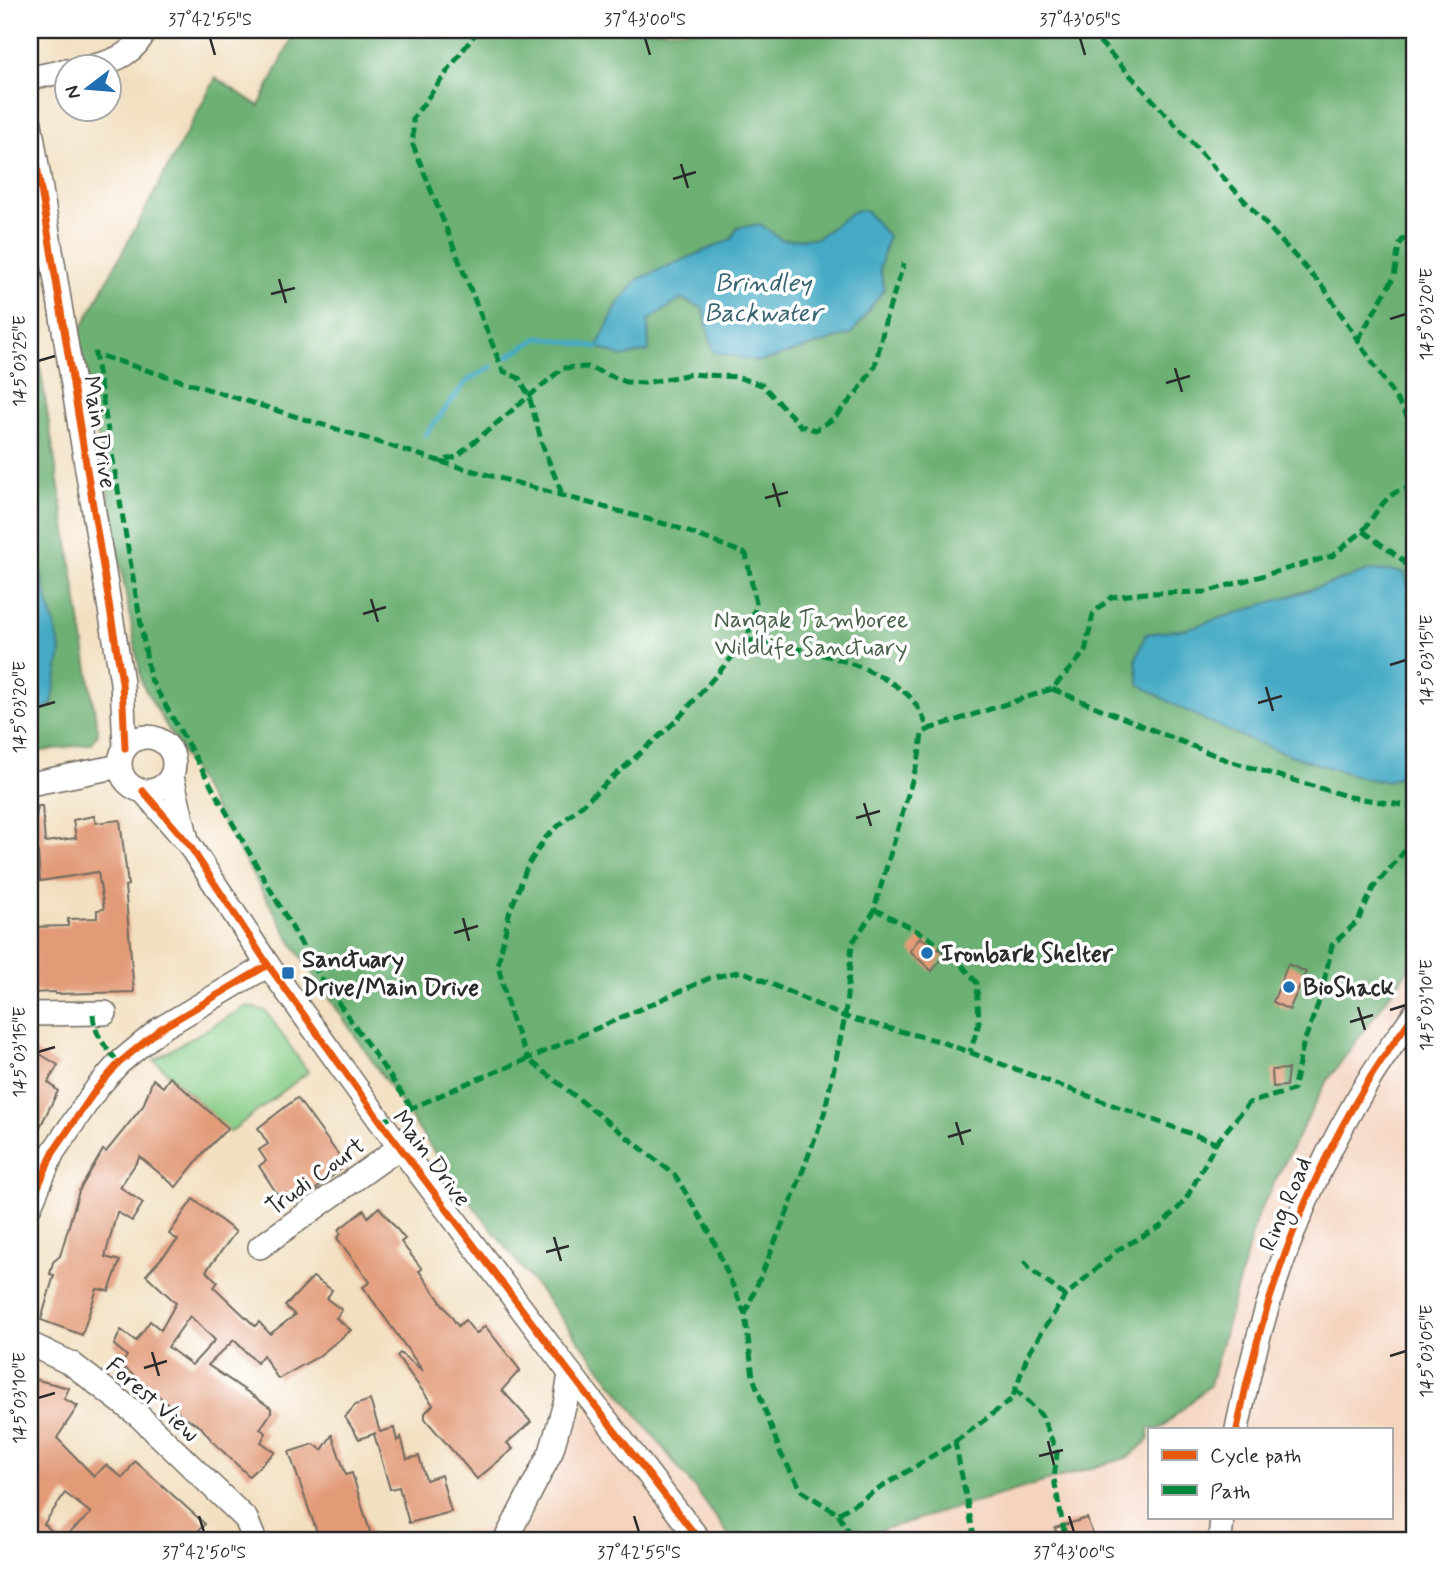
<svg xmlns="http://www.w3.org/2000/svg" width="1445" height="1571" viewBox="0 0 1445 1571" font-family="Mynerve,sans-serif">
  <rect width="100%" height="100%" fill="#fff"/>
  <filter id="ink" filterUnits="userSpaceOnUse"><feTurbulence type="fractalNoise" baseFrequency=".0143" numOctaves="2"/><feDisplacementMap in="SourceGraphic" scale="14" xChannelSelector="R" yChannelSelector="G"/><feConvolveMatrix kernelMatrix="1 2 1 2 8 2 1 2 1" color-interpolation-filters="sRGB"/></filter>
  <filter id="wash" filterUnits="userSpaceOnUse"><feTurbulence type="fractalNoise" baseFrequency=".00686" numOctaves="4" result="noise"/><feDisplacementMap in="SourceGraphic" scale="28" xChannelSelector="R" yChannelSelector="G"/><feGaussianBlur stdDeviation="1.57" result="paint"/><feColorMatrix in="noise" values="0 0 0 0 0 0 0 0 0 0 0 0 0 0 0 0 0 1.4 0 .05"/><feComposite in="paint" operator="in"/></filter>
  <g filter="url(#wash)">
    <rect width="100%" height="100%" fill="#f2dfc0"/>
    <g fill="#f4d4bf">
      <polygon points="1415,960 1415,1541 843,1541 1129,1457 1149,1439 1149,1517 1391,1517 1391,1429 1160,1429 1210,1385 1257,1216 1325,1084"/>
      <polygon points="617,1389 733,1541 400,1541 531,1520 559,1468 575,1423"/>
    </g>
    <polygon fill="#86cc86" stroke="#587c58" stroke-width="2" points="247,1006 266,1011 308,1072 230,1132 154,1060"/>
    <g fill="#6cb073" stroke="#4c6e4f" stroke-width="2">
      <polygon points="296,30 1415,30 1415,960 1325,1084 1257,1216 1210,1385 1160,1429 1149,1429 1149,1439 1129,1457 843,1541 733,1541 696,1490 453,1180 294,946 142,684 79,333 216,78 259,106"/>
      <polygon points="30,304 98,733 92,743 30,753"/>
    </g>
    <g fill="#45aac5" stroke="#386a78" stroke-width="2">
      <polygon points="865,210 888,236 880,268 884,289 852,334 760,362 713,352 703,308 681,299 648,321 649,351 622,357 597,347 618,304 638,279 732,239 737,228 760,224 782,240 817,238 854,211"/>
      <polygon points="30,561 41,574 61,651 52,704 30,716"/>
      <path d="M1372,570L1404,572L1415,604V770C1407,773 1398,778 1390,780C1374,783 1352,774 1337,770C1266,749 1201,723 1139,684L1136,659L1146,634L1186,629Z"/>
    </g>
    <g fill="none" stroke-linecap="round" stroke-linejoin="round">
      <g stroke="#45aac5" stroke-width="5">
        <polyline points="507,357 540,337 597,347"/>
        <polyline points="425,435 467,381 491,367"/>
      </g>
    </g>
    <g id="blocks">
      <g fill="#e29a77" fill-rule="evenodd">
        <polygon points="38,806 42,806 45,842 76,838 73,820 94,816 96,823 120,820 128,885 125,886 134,992 55,994 55,992 30,993 30,927 68,926 68,919 97,918 97,910 104,909 98,872 40,881 38,852 30,853"/>
        <polygon points="920,937 945,954 932,971 910,951"/>
        <polygon points="1288,964 1306,972 1289,1010 1273,1002"/>
        <polygon points="30,1048 58,1065 48,1082 58,1091 30,1147"/>
        <polygon points="1288,1069 1286,1086 1273,1087 1272,1070"/>
        <polygon points="170,1077 228,1128 204,1152 176,1187 140,1157 120,1187 143,1203 132,1221 117,1212 105,1257 120,1261 109,1291 97,1289 82,1335 41,1320 54,1275 50,1274 53,1262 60,1256 79,1191 103,1150 106,1152 143,1106 153,1079 163,1087"/>
        <polygon points="297,1098 346,1165 310,1194 305,1186 283,1203 259,1166 266,1161 259,1150 268,1144 258,1128"/>
        <path d="M193,1199L236,1232L206,1271L218,1282L214,1287L255,1326L259,1322L270,1334L295,1315L285,1306L313,1277L332,1290L327,1299L342,1310L336,1318L351,1330L319,1356L278,1379L263,1355L257,1363L234,1340L208,1365L271,1408V1413L260,1429L266,1433L261,1442L275,1452L249,1476L213,1442L201,1427L183,1416L121,1365L127,1356L114,1345L121,1330L136,1341L150,1321L161,1330L176,1303L146,1275L178,1240L169,1234ZM190,1316L215,1340L192,1365L168,1347Z"/>
        <polygon points="379,1207 405,1239 401,1242 422,1269 419,1271 458,1326 465,1320 476,1334 485,1326 520,1370 502,1390 531,1422 507,1443 513,1449 477,1479 425,1419 425,1413 433,1405 397,1356 400,1353 423,1371 363,1287 370,1282 337,1238 341,1234 338,1230 364,1210 368,1217"/>
        <path d="M30,1378L69,1388L64,1399L78,1406L57,1438L94,1476L106,1465L123,1478L135,1461L205,1524L188,1541H30ZM65,1493L91,1513L62,1540L44,1524Z"/>
        <polygon points="370,1400 380,1432 394,1428 397,1441 401,1437 407,1459 419,1456 426,1480 441,1475 451,1512 409,1523 399,1487 390,1489 374,1434 376,1433 359,1439 345,1417 355,1405"/>
        <polygon points="332,1435 346,1475 352,1473 371,1535 352,1541 320,1541 289,1452 314,1444 322,1450"/>
        <polygon points="1087,1518 1095,1541 1059,1541 1055,1528"/>
      </g>
    </g>
  </g>
  <g filter="url(#ink)">
    <use href="#blocks" fill-opacity="0" stroke="#716a5f" stroke-width="2"/>
    <g fill="none" stroke-linecap="round" stroke-linejoin="round">
      <defs>
        <g id="minor">
          <path d="M94,66C116,61 136,52 145,30"/>
          <polyline points="30,78 66,71"/>
          <polyline points="30,123 122,682 125,748"/>
          <circle cx="147" cy="764" r="27"/>
          <polyline points="172,777 187,840"/>
          <polyline points="30,784 120,766"/>
          <polyline points="143,791 188,843 268,965 381,1122 570,1373 700,1541"/>
          <polyline points="30,1014 105,1013"/>
          <polyline points="30,1206 53,1152 97,1088 119,1063 160,1029 268,965"/>
          <polyline points="260,1247 400,1147"/>
          <polyline points="30,1344 72,1364 139,1416 246,1519 255,1541"/>
          <path d="M1237,1429C1261,1305 1301,1191 1367,1083C1381,1059 1399,1036 1415,1013"/>
          <polyline points="505,1541 551,1452 566,1400 570,1373"/>
          <polyline points="1220,1541 1222,1517"/>
        </g>
      </defs>
      <use href="#minor" stroke="#716a5f" stroke-width="26"/>
      <use href="#minor" stroke="#fff" stroke-width="23"/>
      <g stroke="#00873e" stroke-width="5" stroke-dasharray="10 5" stroke-linecap="butt">
        <polyline points="478,30 413,118 413,145 503,371 519,378 529,396 543,447 563,496"/>
        <polyline points="1089,30 1324,288 1415,428"/>
        <polyline points="1358,340 1394,277 1399,245 1415,222"/>
        <polyline points="441,462 676,527 746,554 756,604 747,640"/>
        <path d="M1363,531C1375,515 1391,483 1415,489"/>
        <polyline points="1052,689 1229,761 1350,797 1415,807"/>
        <polyline points="1410,779 1415,778"/>
        <polyline points="874,909 925,935 956,958 977,983 979,1023 970,1052"/>
        <path d="M93,1014C94,1035 106,1047 119,1063"/>
        <polyline points="412,1108 319,975 150,678 95,354 439,461 456,457 563,368 588,367 626,382 645,383 691,374 737,377 762,385 801,426 816,430 834,418 856,394 875,366 886,318 904,263"/>
        <polyline points="381,1122 470,1082 528,1059 675,1175 711,1235 745,1314 753,1377 781,1454 802,1491 838,1514 955,1442 975,1541"/>
        <polyline points="1216,1143 1249,1103 1293,1090 1303,1045 1321,996 1332,945 1358,921 1373,888 1415,839"/>
        <polyline points="1024,1261 1030,1269 1065,1296"/>
        <polyline points="745,1314 787,1213 824,1114 845,1017 852,943 873,913 919,757 922,734 929,729"/>
        <polyline points="1015,1389 1042,1416 1057,1453 1054,1479 1066,1541"/>
        <path d="M955,1442L1012,1399L1028,1354L1065,1296L1119,1249L1160,1227L1185,1201L1216,1143L939,1041L845,1017L742,971L710,978L528,1059L511,1018L498,965L509,914L527,867L546,837L676,721L747,640C802,649 866,659 909,696C918,704 923,719 929,729L1052,689L1085,652L1093,614L1111,597L1146,593L1205,592L1332,556L1363,531L1404,561L1415,587"/>
        <polyline points="838,1514 854,1541"/>
      </g>
      <defs>
        <g id="cycleway">
          <polyline points="30,123 122,682 125,748"/>
          <polyline points="143,791 188,843 268,965 381,1122 570,1373 700,1541"/>
          <polyline points="30,1206 53,1152 97,1088 119,1063 160,1029 268,965"/>
          <path d="M1237,1429C1261,1305 1301,1191 1367,1083C1381,1059 1399,1036 1415,1013"/>
        </g>
      </defs>
      <use href="#cycleway" stroke="#fff" stroke-width="11"/>
      <use href="#cycleway" stroke="#e8590c" stroke-width="7"/>
    </g>
  </g>
  <path fill="none" stroke="#2b2b2b" stroke-width="2.5" d="M210,38L215,55M645,38L650,55M1080,38L1085,55M681,164L688,188M673,179L696,172M279,279L286,303M271,294L295,288M1390,319L1406,314M38,361L55,356M1175,368L1182,392M1166,383L1190,376M773,483L780,507M765,498L788,492M371,599L378,622M363,614L386,607M1390,665L1406,660M1266,687L1273,711M1258,703L1282,696M38,707L55,702M864,803L871,826M856,818L880,811M463,918L469,941M454,933L478,926M1358,1007L1365,1030M1390,1010L1406,1005M1350,1022L1373,1015M38,1052L55,1047M956,1122L963,1145M948,1137L971,1130M554,1237L561,1261M546,1252L569,1246M152,1352L159,1376M1390,1356L1406,1351M144,1368L167,1361M38,1398L55,1393M1048,1441L1054,1465M1039,1456L1063,1450M199,1516L204,1532M634,1516L639,1532M1069,1516L1074,1532"/>
  <g fill="#1f6fb2" stroke="#fff" stroke-width="2.5">
    <circle cx="927" cy="953" r="7"/>
    <rect x="281" y="966" width="14" height="14" rx="3.5"/>
    <circle cx="1289" cy="987" r="7"/>
  </g>
  <g text-anchor="middle" stroke-width="7" stroke-linejoin="round" paint-order="stroke">
    <g font-size="24" fill="#2b2b2b" stroke="#fff">
      <text transform="translate(100 432) rotate(81)" y="8">Main Drive</text>
      <text transform="translate(432 1158) rotate(53)" y="8">Main Drive</text>
      <text transform="translate(315 1176) rotate(-36)" y="8">Trudi Court</text>
      <text transform="translate(1285 1204) rotate(-67)" y="8">Ring Road</text>
      <text transform="translate(153 1399) rotate(41)" y="8">Forest View</text>
    </g>
    <g font-size="24" fill="#4b634b" stroke="#fff">
      <text x="811" y="627">Nangak Tamboree<tspan x="811" dy="28">Wildlife Sanctuary</tspan></text>
    </g>
    <g font-size="24" font-weight="bold" fill="#2b2b2b" stroke="#fff" text-anchor="start">
      <text x="941" y="961">Ironbark Shelter</text>
      <text x="302" y="967">Sanctuary<tspan x="302" dy="28">Drive/Main Drive</tspan></text>
      <text x="1303" y="995">BioShack</text>
    </g>
    <g font-size="26" font-style="italic" fill="#376470" stroke="#fff">
      <text x="763" y="291">Brindley<tspan x="763" dy="30">Backwater</tspan></text>
    </g>
  </g>
  <rect width="1445" height="1571" fill="none" stroke="#fff" stroke-width="77"/>
  <rect x="1148" y="1428" width="245" height="91" fill="#ffffff" stroke="#aaaaaa" stroke-width="2"/>
  <rect x="1162" y="1450" width="35" height="10" fill="#e8590c" stroke="#aaaaaa" stroke-width="2"/>
  <text x="1210" y="1462" font-size="21" fill="#2b2b2b">Cycle path</text>
  <rect x="1162" y="1485" width="35" height="10" fill="#00873e" stroke="#aaaaaa" stroke-width="2"/>
  <text x="1210" y="1498" font-size="21" fill="#2b2b2b">Path</text>
  <g transform="translate(88 88) rotate(254)"><circle r="33" fill="#ffffff" stroke="#aaaaaa" stroke-width="2"/>
  <path d="M0-5L12 26L0 18L-12 26Z" fill="#1f6fb2"/>
  <text y="-10" font-size="19" font-weight="bold" text-anchor="middle" fill="#2b2b2b">N</text>
  </g>
  <rect x="38" y="38" width="1368" height="1494" fill="none" stroke="#2b2b2b" stroke-width="2.5"/>
  <g font-size="18" text-anchor="middle" fill="#2b2b2b">
    <text x="210" y="25">37°42'55"S</text>
    <text x="645" y="25">37°43'00"S</text>
    <text x="1080" y="25">37°43'05"S</text>
    <text transform="translate(1426 314) rotate(-90)" y="6">145°03'20"E</text>
    <text transform="translate(19 361) rotate(-90)" y="6">145°03'25"E</text>
    <text transform="translate(1426 660) rotate(-90)" y="6">145°03'15"E</text>
    <text transform="translate(19 707) rotate(-90)" y="6">145°03'20"E</text>
    <text transform="translate(1426 1005) rotate(-90)" y="6">145°03'10"E</text>
    <text transform="translate(19 1052) rotate(-90)" y="6">145°03'15"E</text>
    <text transform="translate(1426 1351) rotate(-90)" y="6">145°03'05"E</text>
    <text transform="translate(19 1398) rotate(-90)" y="6">145°03'10"E</text>
    <text x="204" y="1558">37°42'50"S</text>
    <text x="639" y="1558">37°42'55"S</text>
    <text x="1074" y="1558">37°43'00"S</text>
  </g>
</svg>
